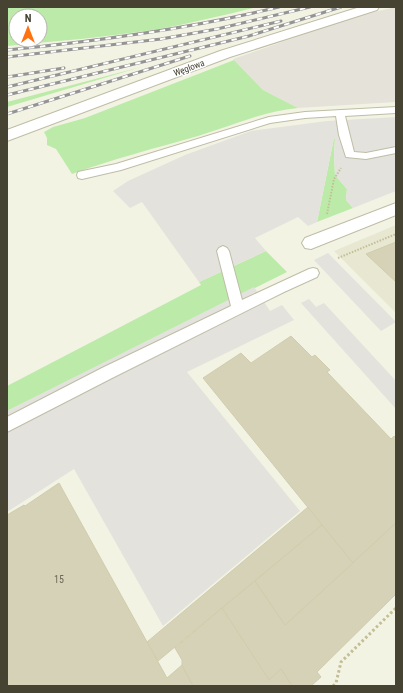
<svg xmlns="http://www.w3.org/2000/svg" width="403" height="693" viewBox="0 0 403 693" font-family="'Roboto Condensed',sans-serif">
  <rect width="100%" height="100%" fill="#f3f3e4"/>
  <polygon fill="#e8e7d1" points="396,225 396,313 334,251"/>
  <polygon fill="#e5e3d9" points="396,7 396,102 298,108 263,90 233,59 328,26 370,13"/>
  <g fill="#bceba9" fill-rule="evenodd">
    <path d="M7,7H257C225,15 192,23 159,29C109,37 58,41 7,46ZM16,16H40V40H16Z"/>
    <path d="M234,60L263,90L298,108C264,111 231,126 198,136C156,148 113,159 72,174L56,149L47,145V138L44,132L53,127L85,118Z"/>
    <polygon points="141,67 7,107 7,102"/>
    <polygon points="334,138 335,139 334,155 335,175 347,189 346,200 353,208 317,222"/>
    <polygon points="266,251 287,272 7,411 7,386 201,285 199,282"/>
  </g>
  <g fill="#e3e2dd">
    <polygon points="396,117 396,191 353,208 346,200 347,189 335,175 334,155 335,139 334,138 317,222 308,226 298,217 255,238 266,251 199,282 142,202 130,208 113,191 128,181 185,155 251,131 327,121"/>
    <polygon points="328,253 396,322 381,331 314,260"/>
    <polygon points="254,287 270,311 282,305 294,320 187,372 300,511 163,626 74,469 7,512 7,411"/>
    <polygon points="309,299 316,307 324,303 396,381 396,409 301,303"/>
  </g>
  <g fill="#d6d2b8" stroke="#d1ccab">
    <polygon points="396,242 396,282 366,254"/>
    <polygon points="291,336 312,357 315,355 330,370 327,372 391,439 394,436 396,438 396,523 353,563 203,378 241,353 251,363"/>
    <polygon points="59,483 167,678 182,665 193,686 7,686 7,515 24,505 25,506"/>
    <polygon points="308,507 322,525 158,661 147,642"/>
    <polygon points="396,523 396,594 317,672 321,677 311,686 292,686 281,669 269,680 222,608 255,581 285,625"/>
    <polygon points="322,525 353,563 285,625 255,581"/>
    <polygon points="222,608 269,680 281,669 292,686 193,686 182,665 182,660 175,648"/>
  </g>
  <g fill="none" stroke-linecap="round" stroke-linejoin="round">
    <defs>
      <g id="service">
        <polygon points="396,107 396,113 345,116 354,152 366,153 396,147 396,153 366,159 346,157 339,135 336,116 305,118 270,123 121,170 82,179 78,178 77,175 78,172 116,164 269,117 305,112"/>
        <polygon points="223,246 227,248 229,251 242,300 309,269 313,268 317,269 319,273 317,277 284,292 112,378 7,432 7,417 102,368 231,306 217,251 219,248"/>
      </g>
      <polygon id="pedestrian" points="396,203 396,215 311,249 305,248 302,243 305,238"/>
      <polygon id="minor" points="360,7 379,7 377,10 230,57 7,141 7,130 220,51"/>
    </defs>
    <use href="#service" stroke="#bfbda6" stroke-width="2"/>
    <use href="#pedestrian" stroke="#bfbda6" stroke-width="2"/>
    <use href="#minor" stroke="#bfbda6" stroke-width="2"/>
    <g stroke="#c2be96" stroke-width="2" stroke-dasharray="1.5 1.5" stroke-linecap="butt">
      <polyline points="327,214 334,179 341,168"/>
      <polyline points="338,258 396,234"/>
    </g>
    <polyline stroke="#c2be96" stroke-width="3" stroke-dasharray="2.5 2.5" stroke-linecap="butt" points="333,686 336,683 341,662 396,608"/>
    <use href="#service" fill="#fff" fill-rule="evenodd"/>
    <use href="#pedestrian" fill="#fff" fill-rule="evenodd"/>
    <use href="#minor" fill="#fff" fill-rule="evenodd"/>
    <defs>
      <g id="rail">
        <path d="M7,50C99,41 189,29 279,7"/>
        <polyline points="7,57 161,39 217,29 310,7"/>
        <polyline points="7,77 64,68"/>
        <polyline points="7,87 281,21"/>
        <polyline points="7,95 249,36 341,7"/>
        <polyline points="7,114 190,56"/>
      </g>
    </defs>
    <use href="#rail" stroke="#949494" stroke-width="3"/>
    <use href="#rail" stroke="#fff" stroke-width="2" stroke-dasharray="5.5" stroke-linecap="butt"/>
  </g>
  <g text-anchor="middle" stroke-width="3" stroke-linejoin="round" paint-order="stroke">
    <g font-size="9" fill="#464333" stroke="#fff">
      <text transform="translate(189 68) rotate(-20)" y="3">Węglowa</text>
    </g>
    <g font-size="10" fill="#6a6754">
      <text x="59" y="583">15</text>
    </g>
  </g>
  <rect width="403" height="693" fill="none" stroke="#464333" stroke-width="16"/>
  <g transform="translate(28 28)"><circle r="19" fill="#ffffff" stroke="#b5b4ad"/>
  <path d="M0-3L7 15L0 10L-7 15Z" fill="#ff720f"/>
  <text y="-6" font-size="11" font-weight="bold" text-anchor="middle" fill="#464333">N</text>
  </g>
</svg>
